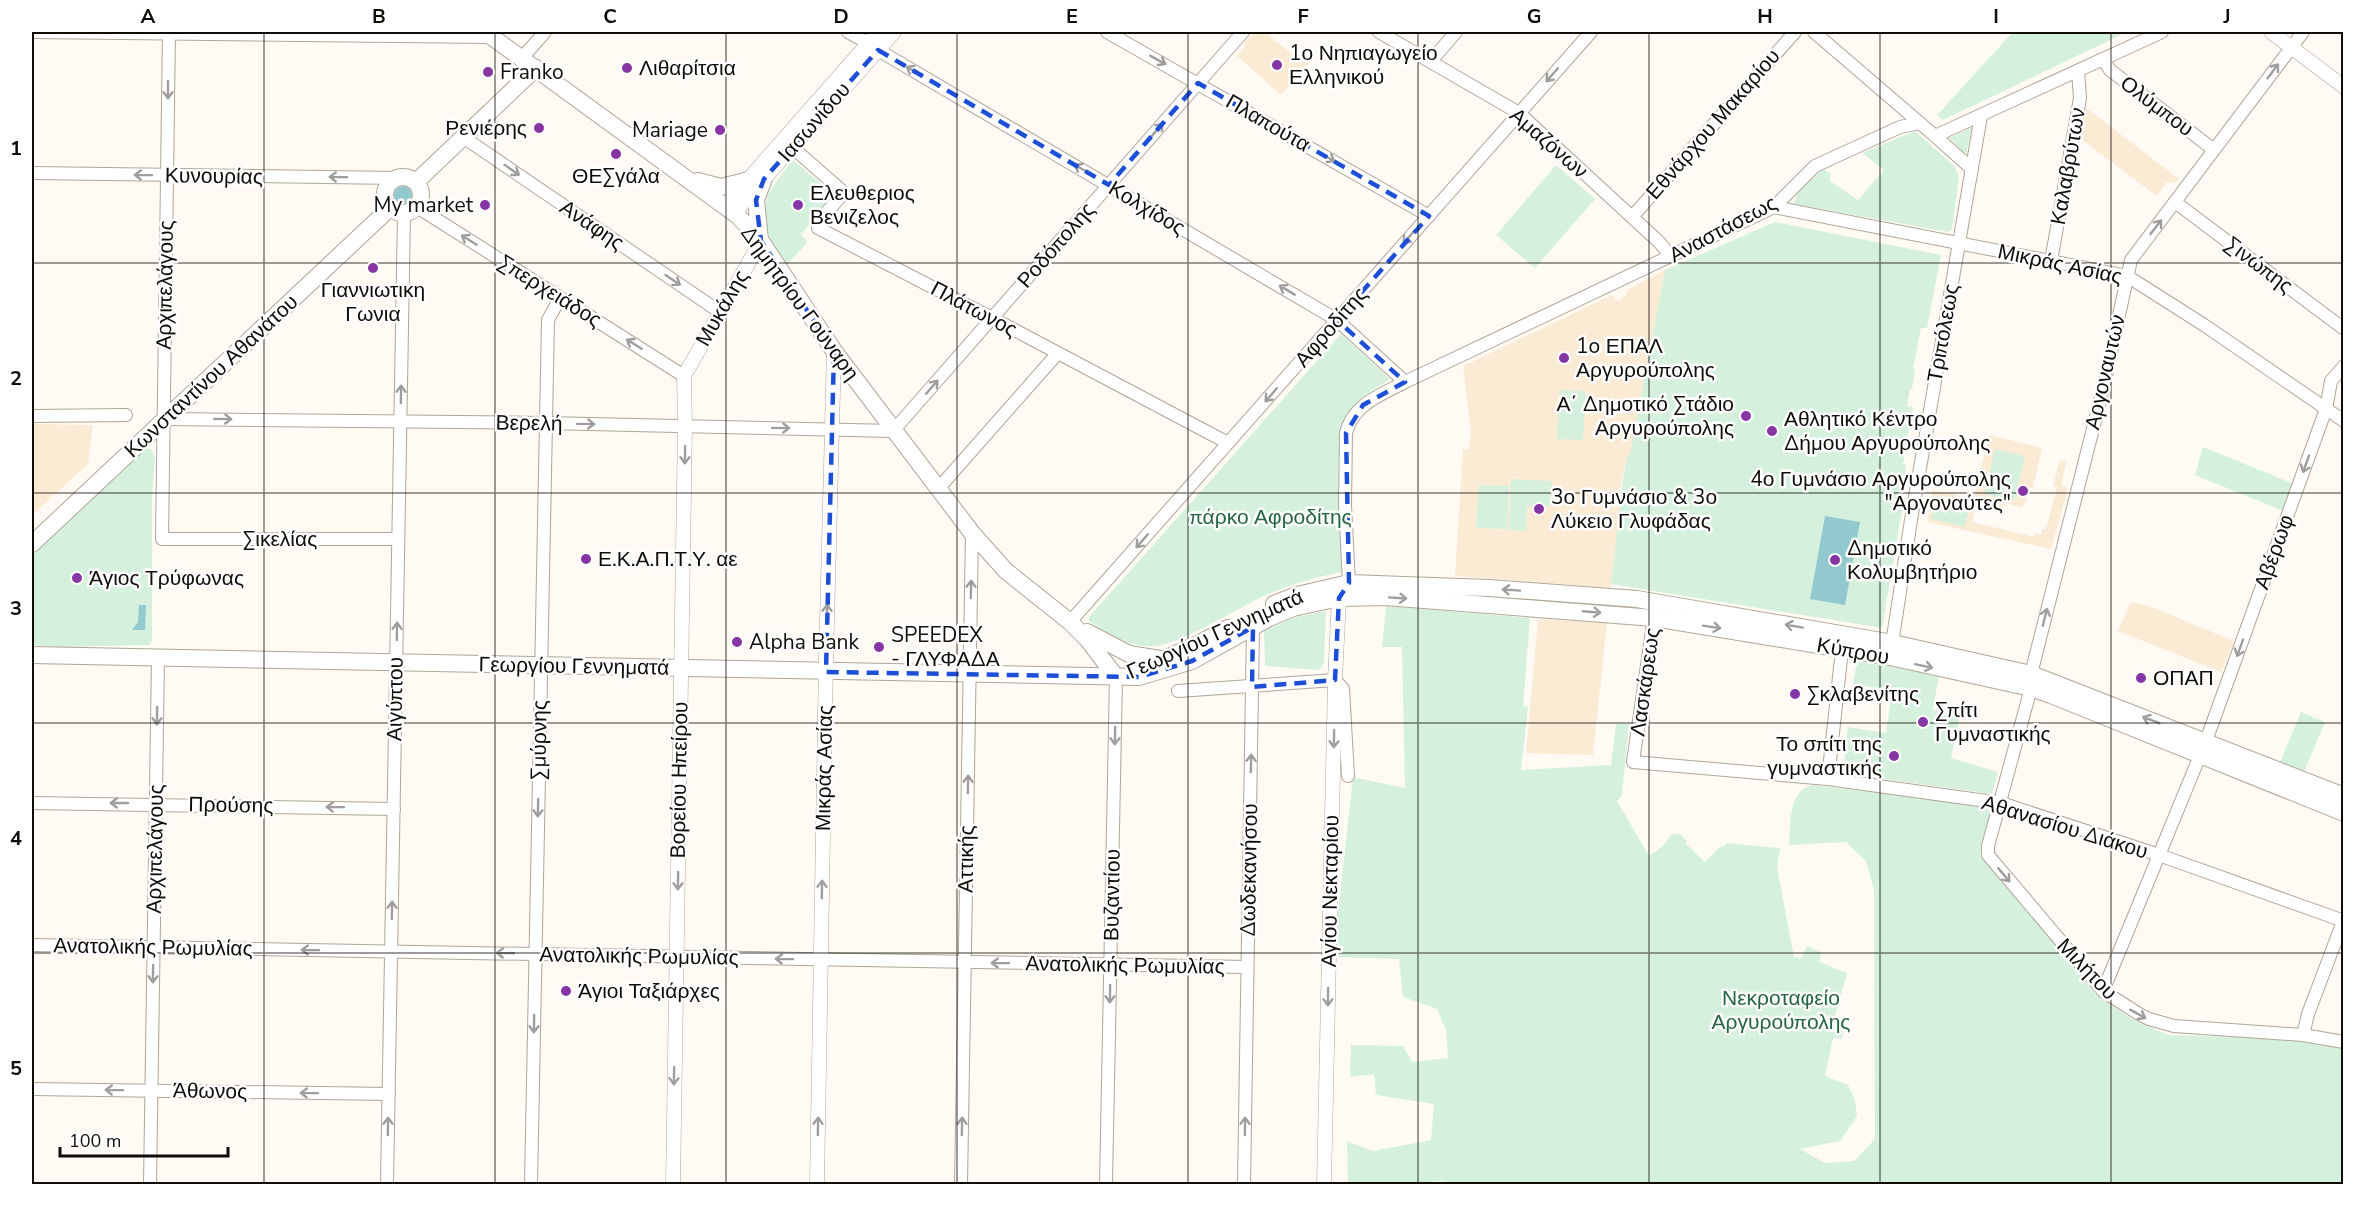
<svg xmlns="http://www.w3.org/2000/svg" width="2375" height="1216" viewBox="0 0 2375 1216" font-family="'Nunito Sans',sans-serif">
  <rect width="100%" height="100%" fill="#fffaf4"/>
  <g fill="#fbebd5">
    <polygon points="1255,32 1265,32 1294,56 1296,54 1310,62 1281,95 1237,56 1245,47 1244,43"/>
    <polygon points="2085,107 2179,179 2177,182 2167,182 2157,196 2077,136 2082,110"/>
    <polygon points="1665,270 1630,456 1627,455 1619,496 1620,514 1611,588 1455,576 1463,449 1469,450 1471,432 1463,366 1612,295 1618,301 1625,296 1629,289"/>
    <polygon points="32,424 93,425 88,464 32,515"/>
    <polygon points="1989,435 2042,448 2033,488 2029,488 2026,502 2021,507 2004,503 2002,510 1977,504 1972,522 2034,537 2035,533 2041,535 2042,529 2046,529 2057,488 2053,486 2060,460 2066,462 2061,486 2068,488 2051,549 1927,522 1933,490 1974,499"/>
    <polygon points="2131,602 2149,606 2234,641 2221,672 2118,631"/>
    <polygon points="1538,619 1607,623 1593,755 1526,753"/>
  </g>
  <g fill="#d5f1de">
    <polygon points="2013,32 2127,32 1943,120 1937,115"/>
    <polygon points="1971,128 1972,128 1966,154 1949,138"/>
    <polygon points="1915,131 1954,166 1959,177 1952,229 1948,232 1794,204 1798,191 1824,169 1830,174 1830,181 1858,200 1884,170 1862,153"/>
    <path d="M793,160L835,195L801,234L808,242L786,266C755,216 756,205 793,160Z"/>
    <polygon points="1556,165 1595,199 1535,268 1496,235"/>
    <path d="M1775,222L1941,255L1927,328H1921L1913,369H1915L1912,389H1910L1907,406L1913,407L1903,464L1906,465L1904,478H1901L1896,508L1902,510L1882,628L1611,584C1617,541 1619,498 1627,455H1630L1665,270Z"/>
    <path d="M1341,334L1390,379C1373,390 1358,398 1347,414C1332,438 1342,539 1342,572C1314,578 1286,585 1260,598C1234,610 1181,644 1156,646C1130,648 1108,635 1089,621V617Z"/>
    <polygon points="1560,390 1586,391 1583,440 1557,439"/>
    <polygon points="2203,447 2299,486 2288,513 2195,475"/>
    <polygon points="146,448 151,449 155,457 152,499 152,640 149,645 53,647 32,645 32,554"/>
    <polygon points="1995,449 2025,456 2014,501 1984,494"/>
    <polygon points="1511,479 1552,481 1550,506 1527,506 1526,531 1509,530"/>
    <polygon points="1479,485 1509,486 1507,529 1476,528"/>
    <polygon points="1936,496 1970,503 1965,527 1931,519"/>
    <path d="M1386,606L1530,618L1523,706L1528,707L1521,770L1611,765L1616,724H1629L1622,795L1617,801L1649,856L1663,846L1672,834H1680L1687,841L1685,843L1705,862L1721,846H1725L1726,843L1780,848L1777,867L1794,957L1802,958L1807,946L1822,953L1819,962L1847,973L1832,1027L1843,1031L1842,1039L1833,1038L1825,1076L1848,1085L1855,1100L1857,1116L1840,1141L1800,1149L1825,1163L1854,1161L1875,1139L1874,890L1866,861L1846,842L1789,845C1791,823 1787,794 1811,785L1910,796L1991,808L1980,855L2097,996L2134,1020L2168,1035L2301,1039L2343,1048V1184H1461L1440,1181L1415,1184H1348L1347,1141L1373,1151L1431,1140L1434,1104L1376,1095L1374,1074L1350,1077L1351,1045L1403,1046L1412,1062L1448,1058L1446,1030L1437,1009L1403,997L1399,959L1333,957L1353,777L1405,788L1402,647H1382Z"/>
    <polygon points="1326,611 1324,662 1319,670 1265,666 1264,631 1293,618"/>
    <polygon points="1857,661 1939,675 1933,710 1960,716 1951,758 1998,772 1992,794 1843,773 1848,727 1886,733 1892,691 1853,684"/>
    <polygon points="2301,712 2325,722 2304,772 2280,762"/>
  </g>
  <g fill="#92c9cf">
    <circle cx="403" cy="195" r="9"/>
    <polygon points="1825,516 1860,522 1845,605 1810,599"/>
    <polygon points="139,605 146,605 145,630 132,630 138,622"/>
  </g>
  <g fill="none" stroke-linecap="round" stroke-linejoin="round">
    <defs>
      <g id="minor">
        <polyline points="32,32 492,37"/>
        <polyline points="169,32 162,539 398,539"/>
        <polyline points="848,32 868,43"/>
        <polyline points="1107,32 1429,216"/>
        <polyline points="1379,32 1519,113 1659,242 1671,256"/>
        <polyline points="1814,32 1935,136 2162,32"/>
        <polyline points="878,50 1337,320 1405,382"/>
        <polyline points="522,58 545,32"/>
        <polyline points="2103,59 2110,70 2214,150"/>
        <polyline points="1431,61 1456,32"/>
        <polyline points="1935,136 1972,169"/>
        <polyline points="463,137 720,312"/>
        <polyline points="792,147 841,190 841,196 819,221 818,228 992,318 1228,443"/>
        <polyline points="32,173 397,178"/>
        <polyline points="2175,202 2344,329"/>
        <polyline points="417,207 684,376"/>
        <polyline points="1774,207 2127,276 2204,325 2344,421"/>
        <polyline points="1632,217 1795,32"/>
        <polyline points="2051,261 2080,98 2078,71"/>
        <polyline points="32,416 126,415"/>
        <polyline points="165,419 546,423 893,431 1243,32"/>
        <polyline points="938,489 1057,354"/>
        <path d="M1349,583L1345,505L1346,433C1353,404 1381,395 1405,382L1774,207L1815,166L1900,127L1920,123"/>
        <polyline points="1655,610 1633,762 1828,779 2001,803 2159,855 2344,921"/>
        <polyline points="1070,622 1591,32"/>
        <polyline points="1891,650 1911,520 1981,116"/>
        <polyline points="2031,674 2103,389 2131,260 2303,32"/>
        <polyline points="2031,688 1988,846 1988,855 2103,991 2139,1014 2149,1019 2174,1026 2303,1035 2344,1042"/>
        <polyline points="1178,691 1335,680 1343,689 1348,776"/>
        <polyline points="1828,779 1842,649"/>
        <polyline points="32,803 394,809"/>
        <polyline points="32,945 1247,967"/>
        <polyline points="2103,991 2206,741 2326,409 2331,381 2344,366"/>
        <polyline points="2303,1035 2308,1014 2344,919"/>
        <polyline points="32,1089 389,1094"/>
        <polyline points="150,1184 158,658"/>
        <polyline points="387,1184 404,214"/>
        <polyline points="531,1184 548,320 560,298"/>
        <polyline points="961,1184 972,533"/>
        <polyline points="1106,1184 1116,677"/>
        <polyline points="1244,1184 1253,627"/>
      </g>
      <g id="tertiary">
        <polyline points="2271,32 2344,87"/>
        <polyline points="725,206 878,32"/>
        <polyline points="734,213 894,32"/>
        <polyline points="673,1184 685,426 684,376 761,241"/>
        <polyline points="817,1184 826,660 834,351"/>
        <polyline points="1324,1184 1335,680 1339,598 1344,591"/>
      </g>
      <g id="secondary">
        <polyline points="485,32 738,216 761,241 834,351 972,533 1006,571 1070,622 1088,640 1116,677"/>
        <circle cx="403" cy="195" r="18"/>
        <polyline points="698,181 721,187 749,180"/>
        <polyline points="416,182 536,68"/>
        <polyline points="760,240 756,200 764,179"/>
        <polyline points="32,544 390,208"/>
        <polyline points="1274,604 1297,595 1349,583 1489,588 1637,599 1893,643 2031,674 2344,796"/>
        <polyline points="1087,632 1129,654 1160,659"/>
        <polyline points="32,655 1139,677 1192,661 1269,618 1293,608 1339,598 1385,597 1654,618 1890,657 2031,688 2051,695 2344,813"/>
        <polyline points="1137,671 1196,645 1228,628"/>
      </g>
    </defs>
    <use href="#minor" stroke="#b0a697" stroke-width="14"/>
    <use href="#tertiary" stroke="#b0a697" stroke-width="15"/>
    <use href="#secondary" stroke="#b0a697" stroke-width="18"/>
    <use href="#minor" stroke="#fff" stroke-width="12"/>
    <use href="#tertiary" stroke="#fff" stroke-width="14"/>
    <use href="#secondary" stroke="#fff" stroke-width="16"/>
  </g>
  <defs><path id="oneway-shaft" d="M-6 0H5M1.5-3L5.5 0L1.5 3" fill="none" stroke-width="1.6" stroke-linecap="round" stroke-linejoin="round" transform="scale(1.5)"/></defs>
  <g stroke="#9f9e9c">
    <use href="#oneway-shaft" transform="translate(1158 60) rotate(29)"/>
    <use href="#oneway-shaft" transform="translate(914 71) rotate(-150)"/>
    <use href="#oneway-shaft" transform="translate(2273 71) rotate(-53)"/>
    <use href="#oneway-shaft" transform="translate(1552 75) rotate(131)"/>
    <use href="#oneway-shaft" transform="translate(168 90) rotate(90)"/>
    <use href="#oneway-shaft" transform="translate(1157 130) rotate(-49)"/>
    <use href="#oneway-shaft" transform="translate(1327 157) rotate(30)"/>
    <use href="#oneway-shaft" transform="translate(1082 169) rotate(-150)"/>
    <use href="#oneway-shaft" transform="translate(512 170) rotate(35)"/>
    <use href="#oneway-shaft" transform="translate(143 175) rotate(-179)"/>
    <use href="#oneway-shaft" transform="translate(338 177) rotate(-179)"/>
    <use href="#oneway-shaft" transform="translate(2156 227) rotate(-52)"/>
    <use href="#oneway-shaft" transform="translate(1409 237) rotate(131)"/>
    <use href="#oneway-shaft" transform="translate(469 240) rotate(-148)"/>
    <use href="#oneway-shaft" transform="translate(673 280) rotate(34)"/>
    <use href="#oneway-shaft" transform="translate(1287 290) rotate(-149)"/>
    <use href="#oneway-shaft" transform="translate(634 344) rotate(-148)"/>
    <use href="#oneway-shaft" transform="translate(932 387) rotate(-49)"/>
    <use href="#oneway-shaft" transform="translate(401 394) rotate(-89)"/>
    <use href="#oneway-shaft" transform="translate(1271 395) rotate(131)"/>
    <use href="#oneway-shaft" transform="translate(223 419) rotate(1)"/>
    <use href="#oneway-shaft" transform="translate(586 424) rotate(1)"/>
    <use href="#oneway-shaft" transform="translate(781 428) rotate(1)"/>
    <use href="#oneway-shaft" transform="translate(685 455) rotate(91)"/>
    <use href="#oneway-shaft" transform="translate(2306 464) rotate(110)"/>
    <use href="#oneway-shaft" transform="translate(1142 541) rotate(131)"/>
    <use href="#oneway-shaft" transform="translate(971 589) rotate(-89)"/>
    <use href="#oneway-shaft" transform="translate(1511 590) rotate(-176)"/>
    <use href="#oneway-shaft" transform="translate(1398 598) rotate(4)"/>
    <use href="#oneway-shaft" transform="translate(1592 612) rotate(5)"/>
    <use href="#oneway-shaft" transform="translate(827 613) rotate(-89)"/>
    <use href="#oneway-shaft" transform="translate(2045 617) rotate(-76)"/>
    <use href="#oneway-shaft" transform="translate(1794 626) rotate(-170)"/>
    <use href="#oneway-shaft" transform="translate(1712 627) rotate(9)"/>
    <use href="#oneway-shaft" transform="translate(397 631) rotate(-89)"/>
    <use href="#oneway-shaft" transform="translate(2240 648) rotate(110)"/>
    <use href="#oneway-shaft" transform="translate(1924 666) rotate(12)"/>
    <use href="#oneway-shaft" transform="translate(157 716) rotate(91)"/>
    <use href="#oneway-shaft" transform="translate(2151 720) rotate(-159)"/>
    <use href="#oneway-shaft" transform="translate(1115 736) rotate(91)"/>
    <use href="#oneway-shaft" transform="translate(1334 739) rotate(91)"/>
    <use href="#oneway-shaft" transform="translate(1251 763) rotate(-89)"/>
    <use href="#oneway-shaft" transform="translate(968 784) rotate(-89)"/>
    <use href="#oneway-shaft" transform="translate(119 803) rotate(-180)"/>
    <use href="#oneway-shaft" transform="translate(335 807) rotate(-179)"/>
    <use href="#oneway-shaft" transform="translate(538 808) rotate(91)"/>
    <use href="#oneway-shaft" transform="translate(2004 875) rotate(50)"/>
    <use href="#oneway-shaft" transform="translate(678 881) rotate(91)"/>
    <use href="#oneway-shaft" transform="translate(822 889) rotate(-89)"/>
    <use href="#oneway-shaft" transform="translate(392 910) rotate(-89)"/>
    <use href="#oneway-shaft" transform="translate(310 950) rotate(-179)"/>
    <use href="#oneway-shaft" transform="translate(505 953) rotate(-179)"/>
    <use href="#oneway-shaft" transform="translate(784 959) rotate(-179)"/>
    <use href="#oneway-shaft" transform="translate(1000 963) rotate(-179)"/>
    <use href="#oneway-shaft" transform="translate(153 974) rotate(91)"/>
    <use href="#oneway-shaft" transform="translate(1110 994) rotate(91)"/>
    <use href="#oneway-shaft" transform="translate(1328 997) rotate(91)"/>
    <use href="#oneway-shaft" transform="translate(2138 1014) rotate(29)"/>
    <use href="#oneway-shaft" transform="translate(534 1024) rotate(91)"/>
    <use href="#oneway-shaft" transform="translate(674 1076) rotate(91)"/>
    <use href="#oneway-shaft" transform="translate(114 1090) rotate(-179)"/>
    <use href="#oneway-shaft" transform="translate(309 1093) rotate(-179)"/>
    <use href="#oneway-shaft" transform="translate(388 1126) rotate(-89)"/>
    <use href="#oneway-shaft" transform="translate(818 1126) rotate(-89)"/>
    <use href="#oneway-shaft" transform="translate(962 1126) rotate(-89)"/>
    <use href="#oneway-shaft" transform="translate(1245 1126) rotate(-89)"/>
  </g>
  <path fill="none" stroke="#1d4ed8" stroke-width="4.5" stroke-dasharray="12 8" stroke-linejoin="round" d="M878,50L1109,185L1198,83L1429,216L1337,320L1405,382L1363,405L1346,433L1349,583L1339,598L1335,680L1252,687L1253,627L1192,661L1139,677L826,672L834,351L761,241L756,200L764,179Z"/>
  <path fill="none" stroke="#100d08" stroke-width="1.5" stroke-opacity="0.55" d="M264,32V1184M495,32V1184M726,32V1184M957,32V1184M1188,32V1184M1418,32V1184M1649,32V1184M1880,32V1184M2111,32V1184M32,263H2344M32,493H2344M32,723H2344M32,953H2344"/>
  <g fill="#8635a4" stroke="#fff" stroke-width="2">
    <circle cx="1277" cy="65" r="6"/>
    <circle cx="627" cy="68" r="6"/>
    <circle cx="488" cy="72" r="6"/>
    <circle cx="539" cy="128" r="6"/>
    <circle cx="720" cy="130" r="6"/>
    <circle cx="616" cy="154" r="6"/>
    <circle cx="485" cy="205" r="6"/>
    <circle cx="798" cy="205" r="6"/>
    <circle cx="373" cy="268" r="6"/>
    <circle cx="1564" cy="358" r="6"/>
    <circle cx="1746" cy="416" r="6"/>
    <circle cx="1772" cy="431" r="6"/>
    <circle cx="2023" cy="491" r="6"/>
    <circle cx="1539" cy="509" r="6"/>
    <circle cx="586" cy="559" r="6"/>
    <circle cx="1835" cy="560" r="6"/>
    <circle cx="77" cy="578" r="6"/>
    <circle cx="737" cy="642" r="6"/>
    <circle cx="879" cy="647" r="6"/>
    <circle cx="2141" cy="678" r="6"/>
    <circle cx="1795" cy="694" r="6"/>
    <circle cx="1923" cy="722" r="6"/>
    <circle cx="1894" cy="756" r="6"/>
    <circle cx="566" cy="991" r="6"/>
  </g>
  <g text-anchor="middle" stroke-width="5" stroke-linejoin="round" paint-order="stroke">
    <g font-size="21" fill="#100d08" stroke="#fff" text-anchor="start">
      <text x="1289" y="60">1ο Νηπιαγωγείο<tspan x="1289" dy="24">Ελληνικού</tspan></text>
      <text x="639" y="75">Λιθαρίτσια</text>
      <text x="500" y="79">Franko</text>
      <text x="527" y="135" text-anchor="end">Ρενιέρης</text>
      <text x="708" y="137" text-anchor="end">Mariage</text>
      <text x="616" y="183" text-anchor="middle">ΘΕΣγάλα</text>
      <text x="810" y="200">Ελευθεριος<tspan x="810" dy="24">Βενιζελος</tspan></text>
      <text x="473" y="212" text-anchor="end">My market</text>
      <text x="373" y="297" text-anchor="middle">Γιαννιωτικη<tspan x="373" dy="24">Γωνια</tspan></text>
      <text x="1576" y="353">1o ΕΠΑΛ<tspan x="1576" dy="24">Αργυρούπολης</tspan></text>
      <text x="1734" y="411" text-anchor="end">Α΄ Δημοτικό Στάδιο<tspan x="1734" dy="24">Αργυρούπολης</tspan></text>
      <text x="1784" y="426">Αθλητικό Κέντρο<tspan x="1784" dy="24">Δήμου Αργυρούπολης</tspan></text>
      <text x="2011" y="486" text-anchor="end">4ο Γυμνάσιο Αργυρούπολης<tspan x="2011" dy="24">"Αργοναύτες"</tspan></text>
      <text x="1551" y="504">3ο Γυμνάσιο &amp; 3ο<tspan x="1551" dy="24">Λύκειο Γλυφάδας</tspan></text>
      <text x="1847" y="555">Δημοτικό<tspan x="1847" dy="24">Κολυμβητήριο</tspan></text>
      <text x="598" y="566">Ε.Κ.Α.Π.Τ.Υ. αε</text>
      <text x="89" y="585">Άγιος Τρύφωνας</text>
      <text x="891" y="642">SPEEDEX<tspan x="891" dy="24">- ΓΛΥΦΑΔΑ</tspan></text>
      <text x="749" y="649">Alpha Bank</text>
      <text x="2153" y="685">ΟΠΑΠ</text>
      <text x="1807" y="701">Σκλαβενίτης</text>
      <text x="1935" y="717">Σπίτι<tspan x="1935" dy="24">Γυμναστικής</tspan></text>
      <text x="1882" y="751" text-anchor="end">Το σπίτι της<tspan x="1882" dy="24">γυμναστικής</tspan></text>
      <text x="578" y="998">Άγιοι Ταξιάρχες</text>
    </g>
    <g font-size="21" fill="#100d08" stroke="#fff">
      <text transform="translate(2157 106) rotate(37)" y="7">Ολύμπου</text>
      <text transform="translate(814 122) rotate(-49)" y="7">Ιασωνίδου</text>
      <text transform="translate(1268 123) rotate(30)" y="7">Πλαπούτα</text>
      <text transform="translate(1713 124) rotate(-49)" y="7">Εθνάρχου Μακαρίου</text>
      <text transform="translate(1549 143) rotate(41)" y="7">Αμαζόνων</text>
      <text transform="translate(2068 166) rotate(-80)" y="7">Καλαβρύτων</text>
      <text transform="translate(214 176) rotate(1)" y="7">Κυνουρίας</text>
      <text transform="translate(1147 208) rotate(31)" y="7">Κολχίδος</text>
      <text transform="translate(592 225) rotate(34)" y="7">Ανάφης</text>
      <text transform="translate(1723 229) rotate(-28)" y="7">Αναστάσεως</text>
      <text transform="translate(1056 245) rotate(-49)" y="7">Ροδόπολης</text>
      <text transform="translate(2060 264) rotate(12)" y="7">Μικράς Ασίας</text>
      <text transform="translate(2259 265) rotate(37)" y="7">Σινώπης</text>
      <text transform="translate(165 285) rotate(-89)" y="7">Αρχιπελάγους</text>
      <text transform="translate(550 291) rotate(32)" y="7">Σπερχειάδος</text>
      <text transform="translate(800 303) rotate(54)" y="7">Δημητρίου Γούναρη</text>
      <text transform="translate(722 308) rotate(-60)" y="7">Μυκάλης</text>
      <text transform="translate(974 309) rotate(28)" y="7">Πλάτωνος</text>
      <text transform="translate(1331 327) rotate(-49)" y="7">Αφροδίτης</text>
      <text transform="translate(1943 333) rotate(-80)" y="7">Τριπόλεως</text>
      <text transform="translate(2105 372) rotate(-77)" y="7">Αργοναυτών</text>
      <text transform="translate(211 376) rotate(-43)" y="7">Κωνσταντίνου Αθανάτου</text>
      <text transform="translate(529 423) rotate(1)" y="7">Βερελή</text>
      <text x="280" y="546">Σικελίας</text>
      <text transform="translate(2274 552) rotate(-70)" y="7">Αβέρωφ</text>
      <text transform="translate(1215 634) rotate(-24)" y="7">Γεωργίου Γεννηματά</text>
      <text transform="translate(1853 651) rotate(10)" y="7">Κύπρου</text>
      <text transform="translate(574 666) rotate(1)" y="7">Γεωργίου Γεννηματά</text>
      <text transform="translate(1645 682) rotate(-82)" y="7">Λασκάρεως</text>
      <text transform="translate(395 699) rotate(-89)" y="7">Αιγύπτου</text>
      <text transform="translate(539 740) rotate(-89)" y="7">Σμύρνης</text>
      <text transform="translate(824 768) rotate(-89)" y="7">Μικράς Ασίας</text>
      <text transform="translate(679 780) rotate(-89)" y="7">Βορείου Ηπείρου</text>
      <text transform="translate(231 805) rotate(1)" y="7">Προύσης</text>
      <text transform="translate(2065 827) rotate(17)" y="7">Αθανασίου Διάκου</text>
      <text transform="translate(155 849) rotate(-89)" y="7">Αρχιπελάγους</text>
      <text transform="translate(966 859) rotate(-89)" y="7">Αττικής</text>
      <text transform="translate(1249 870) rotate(-89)" y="7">Δωδεκανήσου</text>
      <text transform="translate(1330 891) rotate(-89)" y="7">Αγίου Νεκταρίου</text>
      <text transform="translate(1112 895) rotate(-89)" y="7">Βυζαντίου</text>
      <text transform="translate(153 947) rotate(1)" y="7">Ανατολικής Ρωμυλίας</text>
      <text transform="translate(639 956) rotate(1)" y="7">Ανατολικής Ρωμυλίας</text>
      <text transform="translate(1125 965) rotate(1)" y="7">Ανατολικής Ρωμυλίας</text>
      <text transform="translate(2087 969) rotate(46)" y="7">Μιλήτου</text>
      <text transform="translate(210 1091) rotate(1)" y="7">Άθωνος</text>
    </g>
    <g font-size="21" fill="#266542" stroke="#fff">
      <text x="1271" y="524">πάρκο Αφροδίτης</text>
      <text x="1781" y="1005">Νεκροταφείο<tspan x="1781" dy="24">Αργυρούπολης</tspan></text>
    </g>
  </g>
  <rect width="2375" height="1216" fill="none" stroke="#ffffff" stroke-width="66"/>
  <path d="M60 1147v9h168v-9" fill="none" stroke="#100d08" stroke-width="3"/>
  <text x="69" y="1147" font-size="18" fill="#100d08" stroke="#ffffff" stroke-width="4.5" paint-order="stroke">100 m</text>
  <rect x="33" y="33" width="2309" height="1150" fill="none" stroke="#100d08" stroke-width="2"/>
  <g font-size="20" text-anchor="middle" font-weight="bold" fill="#100d08">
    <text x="148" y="23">A</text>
    <text x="379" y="23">B</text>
    <text x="610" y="23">C</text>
    <text x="841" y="23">D</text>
    <text x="1072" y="23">E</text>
    <text x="1303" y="23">F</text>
    <text x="1534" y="23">G</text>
    <text x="1765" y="23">H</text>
    <text x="1996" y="23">I</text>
    <text x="2227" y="23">J</text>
    <text x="16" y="155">1</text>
    <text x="16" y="385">2</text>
    <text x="16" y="615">3</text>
    <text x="16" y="845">4</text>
    <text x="16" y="1075">5</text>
  </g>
</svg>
